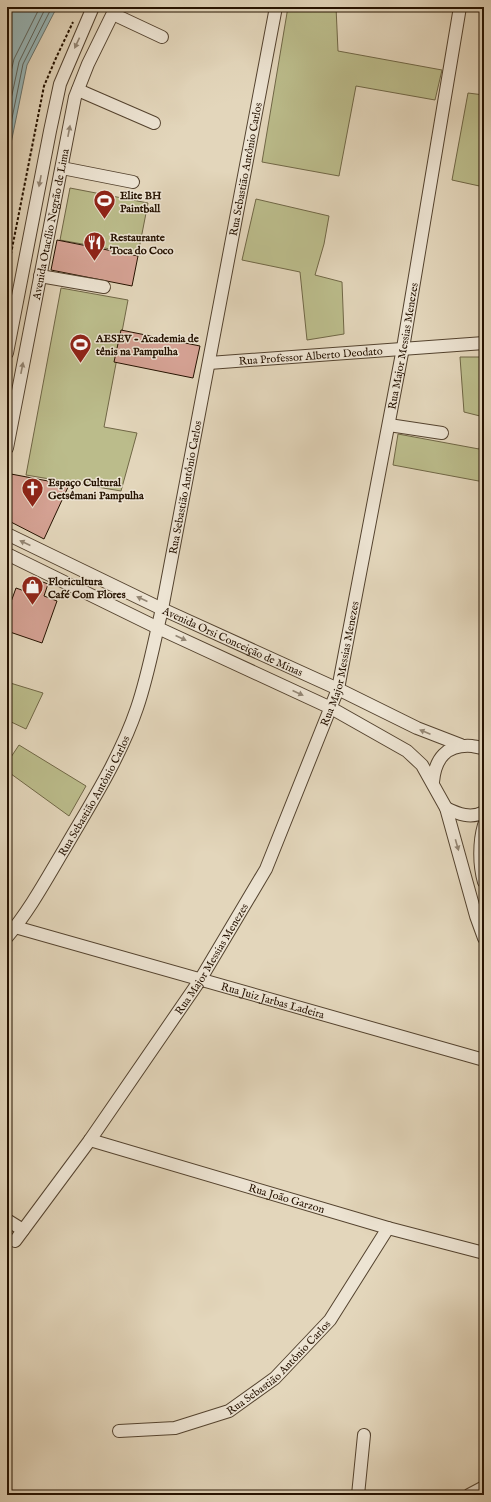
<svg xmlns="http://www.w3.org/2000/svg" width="491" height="1502" viewBox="0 0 491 1502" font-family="'IM FELL English',serif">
  <rect width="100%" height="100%" fill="#e3d6bb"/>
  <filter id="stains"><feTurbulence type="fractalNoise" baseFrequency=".005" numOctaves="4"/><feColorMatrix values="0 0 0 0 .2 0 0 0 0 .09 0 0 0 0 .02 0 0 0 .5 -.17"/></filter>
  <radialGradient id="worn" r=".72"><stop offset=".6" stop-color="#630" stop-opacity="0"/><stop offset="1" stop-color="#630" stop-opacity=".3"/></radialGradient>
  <g fill="#bbbc8b" stroke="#706746">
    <polygon points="288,7 336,7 338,51 442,70 435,100 356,86 339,176 262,162"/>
    <polygon points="468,93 484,95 484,187 452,180"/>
    <polygon points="70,188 148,203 138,254 60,240"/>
    <polygon points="256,199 329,216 324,244 315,275 342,282 344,334 307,340 300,272 242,260"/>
    <polygon points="61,288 128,300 104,427 137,433 121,491 26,475"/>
    <polygon points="460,357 484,357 484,417 464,412"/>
    <polygon points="484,429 484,482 393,465 398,434 479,449"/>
    <polygon points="7,682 43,693 26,729 7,720"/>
    <polygon points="19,745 86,786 69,816 7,771 7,763"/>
  </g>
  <polygon fill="#98b7b9" stroke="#6a756f" points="7,7 57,7 27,65 7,163"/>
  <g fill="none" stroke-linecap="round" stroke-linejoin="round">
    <g stroke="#5e645c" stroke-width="1">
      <polyline points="7,89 14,59 40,7"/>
      <polyline points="7,118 19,62 46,7"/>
      <polyline points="7,143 23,64 52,7"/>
    </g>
  </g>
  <g fill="#d5a294" stroke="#251200">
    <polygon points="57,240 138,256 132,286 51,270"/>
    <polygon points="121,330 200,346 193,378 114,362"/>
    <polygon points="11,474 69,485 44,539 7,520 7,497"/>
    <polygon points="35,579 48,584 44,596 57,601 42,643 7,631 7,613 16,588 30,593"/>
  </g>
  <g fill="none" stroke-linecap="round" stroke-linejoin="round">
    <defs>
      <g id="minor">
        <polyline points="113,14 162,37"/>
        <polyline points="78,90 154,123"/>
        <polyline points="62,168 133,182"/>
        <polyline points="40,276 104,287"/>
        <polyline points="7,353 50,131 60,84 93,7"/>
        <path id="s1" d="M209,363L484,343"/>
        <polyline points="389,425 442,433"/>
        <path id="s2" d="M7,448L75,97L88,64L116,7"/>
        <path id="s3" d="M7,534L162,609L338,689L417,728L461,745"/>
        <polyline points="7,554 158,628 331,708 407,751 422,765 446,808 476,916 484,938"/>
        <path d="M433,782C435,759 446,744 472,746C476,747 480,747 484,749"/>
        <path d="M446,808C458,814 471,819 484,812"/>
        <path d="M484,825C479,842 479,865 484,882"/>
        <path id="s4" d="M15,927L484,1060"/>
        <path id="s5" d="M7,937C30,910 47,878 65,848C91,803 120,758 137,708C148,676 154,642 162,609L276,7"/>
        <path id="s6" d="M90,1140L388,1228L484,1253"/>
        <polyline points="7,1220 23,1230"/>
        <path id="s7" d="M15,1241L90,1140L200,980L266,869L338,689L403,348L460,7"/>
        <path id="s8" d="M119,1431L175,1428L229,1411L275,1378L330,1320L388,1228"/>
        <polyline points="358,1495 364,1435"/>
        <polyline points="469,1495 484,1487"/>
      </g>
    </defs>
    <use href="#minor" stroke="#54432f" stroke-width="14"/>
    <polyline stroke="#251200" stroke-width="2" stroke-dasharray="3 2" stroke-linecap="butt" points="7,274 44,86 56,58 73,22"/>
    <use href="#minor" stroke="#ede4d3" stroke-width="12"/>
  </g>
  <defs><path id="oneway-solid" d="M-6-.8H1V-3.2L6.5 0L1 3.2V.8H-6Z"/></defs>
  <g fill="#938674">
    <use href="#oneway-solid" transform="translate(77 43) rotate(115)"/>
    <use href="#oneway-solid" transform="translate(69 131) rotate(-79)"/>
    <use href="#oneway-solid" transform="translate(40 181) rotate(101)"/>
    <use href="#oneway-solid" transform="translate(22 368) rotate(-79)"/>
    <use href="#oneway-solid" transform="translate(25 543) rotate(-155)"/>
    <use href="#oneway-solid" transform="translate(142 599) rotate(-155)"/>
    <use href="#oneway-solid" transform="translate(181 638) rotate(25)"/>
    <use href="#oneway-solid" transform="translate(298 693) rotate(25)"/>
    <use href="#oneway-solid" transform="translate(425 732) rotate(-157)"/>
    <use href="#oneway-solid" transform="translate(457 845) rotate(74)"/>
  </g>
  <defs>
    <symbol id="stadium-pin" viewBox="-11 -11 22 30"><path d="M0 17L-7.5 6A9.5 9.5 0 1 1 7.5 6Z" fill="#8f2418" stroke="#ede4d3"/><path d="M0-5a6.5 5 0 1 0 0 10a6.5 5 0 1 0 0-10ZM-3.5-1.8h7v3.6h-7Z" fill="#fff"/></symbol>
    <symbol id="restaurant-pin" viewBox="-11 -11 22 30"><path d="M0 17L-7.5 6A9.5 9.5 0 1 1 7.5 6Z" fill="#8f2418" stroke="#ede4d3"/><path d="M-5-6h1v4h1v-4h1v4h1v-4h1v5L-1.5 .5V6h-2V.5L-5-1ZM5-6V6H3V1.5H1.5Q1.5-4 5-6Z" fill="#fff"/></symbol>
    <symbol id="church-pin" viewBox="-11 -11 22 30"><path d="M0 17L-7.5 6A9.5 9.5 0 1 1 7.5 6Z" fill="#8f2418" stroke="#ede4d3"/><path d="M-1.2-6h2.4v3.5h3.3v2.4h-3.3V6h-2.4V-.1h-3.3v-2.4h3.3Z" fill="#fff"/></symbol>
    <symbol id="shop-pin" viewBox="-11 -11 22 30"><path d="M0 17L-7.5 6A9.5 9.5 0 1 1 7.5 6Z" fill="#8f2418" stroke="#ede4d3"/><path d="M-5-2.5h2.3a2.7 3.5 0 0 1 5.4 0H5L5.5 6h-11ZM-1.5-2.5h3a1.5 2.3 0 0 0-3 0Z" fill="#fff"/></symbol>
  </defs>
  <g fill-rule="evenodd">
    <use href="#stadium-pin" x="92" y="188" width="25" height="34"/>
    <use href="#restaurant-pin" x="82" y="230" width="25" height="34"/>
    <use href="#stadium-pin" x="68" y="332" width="25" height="34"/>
    <use href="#church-pin" x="20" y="476" width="25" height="34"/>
    <use href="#shop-pin" x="20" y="574" width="25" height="34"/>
  </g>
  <g text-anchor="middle" stroke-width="3" stroke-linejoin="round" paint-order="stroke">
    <g font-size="11" fill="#251200" stroke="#ede4d3">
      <text dy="4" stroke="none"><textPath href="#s5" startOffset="814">Rua Sebastião Antônio Carlos</textPath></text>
      <text dy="4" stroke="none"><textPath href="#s2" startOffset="228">Avenida Otacílio Negrão de Lima</textPath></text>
      <text dy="4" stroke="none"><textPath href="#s7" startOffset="992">Rua Major Messias Menezes</textPath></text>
      <text dy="4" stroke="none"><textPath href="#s1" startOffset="102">Rua Professor Alberto Deodato</textPath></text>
      <text dy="4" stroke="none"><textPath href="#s5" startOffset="490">Rua Sebastião Antônio Carlos</textPath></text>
      <text dy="4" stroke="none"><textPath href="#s3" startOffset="250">Avenida Orsi Conceição de Minas</textPath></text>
      <text dy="4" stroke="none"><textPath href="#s7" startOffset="668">Rua Major Messias Menezes</textPath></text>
      <text dy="4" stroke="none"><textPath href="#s5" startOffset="166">Rua Sebastião Antônio Carlos</textPath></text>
      <text dy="4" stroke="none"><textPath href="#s7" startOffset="344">Rua Major Messias Menezes</textPath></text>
      <text dy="4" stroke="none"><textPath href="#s4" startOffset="268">Rua Juiz Jarbas Ladeira</textPath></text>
      <text dy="4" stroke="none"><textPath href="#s6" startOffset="205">Rua João Garzon</textPath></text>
      <text dy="4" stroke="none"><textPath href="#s8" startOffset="179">Rua Sebastião Antônio Carlos</textPath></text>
    </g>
    <g font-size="11" font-weight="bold" fill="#251200" stroke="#ede4d3" text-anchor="start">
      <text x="120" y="199">Elite BH<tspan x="120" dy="13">Paintball</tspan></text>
      <text x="110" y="241">Restaurante<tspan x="110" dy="13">Toca do Coco</tspan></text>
      <text x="96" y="342">AESEV - Academia de<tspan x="96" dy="13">tênis na Pampulha</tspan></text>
      <text x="48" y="486">Espaço Cultural<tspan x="48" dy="13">Getsêmani Pampulha</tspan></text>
      <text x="48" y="585">Floricultura<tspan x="48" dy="13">Café Com Flores</tspan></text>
    </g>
  </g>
  <rect width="491" height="1502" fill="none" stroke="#e3d6bb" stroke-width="24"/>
  <rect x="8" y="8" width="475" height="1486" fill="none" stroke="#251200" stroke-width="2"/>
  <rect x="12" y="12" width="467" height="1478" fill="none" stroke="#251200"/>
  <rect width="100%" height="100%" filter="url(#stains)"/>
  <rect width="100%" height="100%" fill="url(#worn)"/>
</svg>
